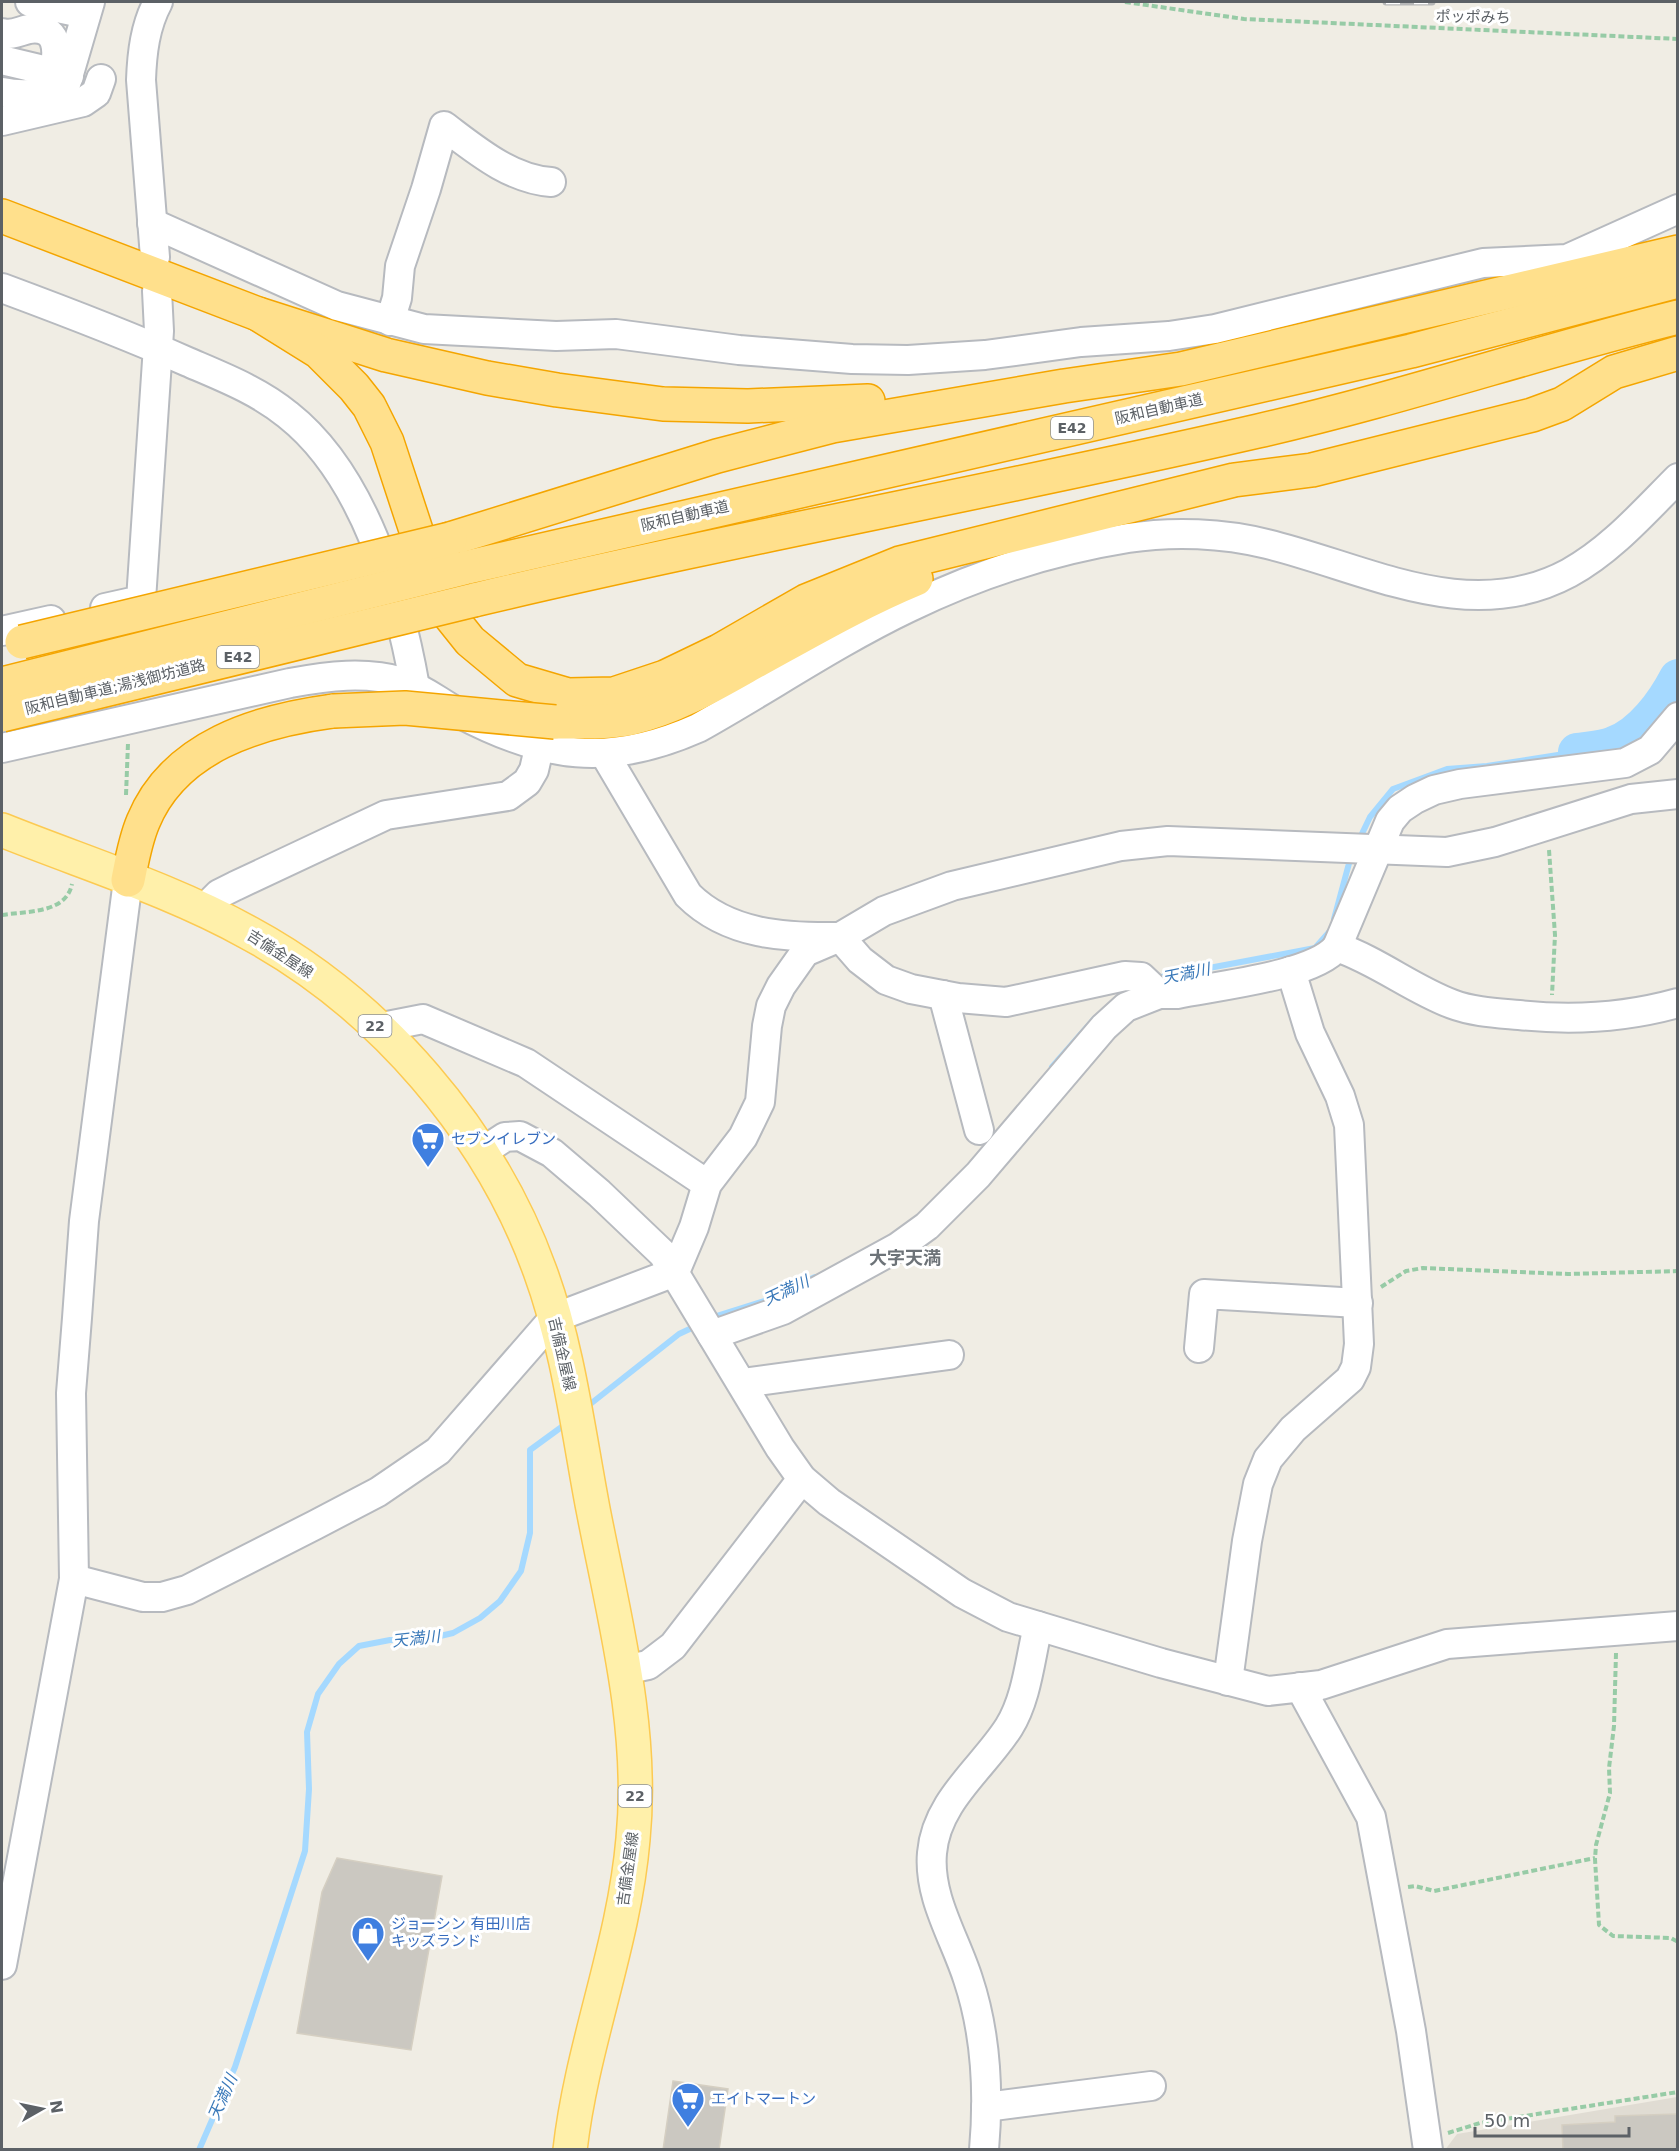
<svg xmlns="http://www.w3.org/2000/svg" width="1679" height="2151" viewBox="0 0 1679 2151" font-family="'DejaVu Sans','Noto Sans JP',sans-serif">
  <rect width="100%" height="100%" fill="#f0ede4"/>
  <polygon fill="#e0dcd3" points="1677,2097 1677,2149 1445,2150 1457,2134"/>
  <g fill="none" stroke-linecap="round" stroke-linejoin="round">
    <g stroke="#a5d9ff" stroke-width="6">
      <polyline points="1358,842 1370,817 1393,789 1447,769 1487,766 1577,752"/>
      <polyline points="1334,919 1351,856"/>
      <polyline points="1156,978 1315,948 1330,931"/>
      <polyline points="1052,1067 1095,1018"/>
      <polyline points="710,1318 764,1301 815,1277"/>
      <polyline points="584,1409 679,1334 696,1326"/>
      <polyline points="199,2150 235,2067 305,1851 309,1789 307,1732 318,1694 339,1664 359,1646 390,1640 423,1640 453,1633 480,1618 500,1601 521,1571 530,1533 530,1450 567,1423"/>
    </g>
    <path stroke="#a5d9ff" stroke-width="38" d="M1577,752C1588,750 1603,750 1614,745C1642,735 1665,703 1678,678"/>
  </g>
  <g fill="#cbc8c1" stroke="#d5cfc2" stroke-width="1.5">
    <polygon points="337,1858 442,1876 411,2050 297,2033 322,1892"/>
    <polygon points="673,2081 728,2089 719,2150 663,2150"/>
    <polygon points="1677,2114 1677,2150 1563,2150 1562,2125 1615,2122 1615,2116"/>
  </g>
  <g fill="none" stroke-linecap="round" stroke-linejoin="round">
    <defs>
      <g id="minor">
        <polyline points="30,2 86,14"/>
        <path d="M2,33C13,36 19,31 29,29C59,25 59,52 53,72"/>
        <polyline points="2,60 69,76"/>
        <path d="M2,92C21,96 49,95 66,84L90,2"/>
        <polyline points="2,121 83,102 96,93 101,79"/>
        <polyline points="152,223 337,306 424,329 556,336 616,334 739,350 852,359 908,360 985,355 1081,342 1169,336 1215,329 1483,263 1567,259 1678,209"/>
        <path d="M155,257L141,80C142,53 145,26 158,2"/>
        <path d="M2,288C64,311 127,335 188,362C223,377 259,391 288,415C364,475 399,596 415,687"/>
        <path d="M390,321L397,298L400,266L426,189L444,126C476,150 510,179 551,182"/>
        <polyline points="105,608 141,600 159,331 157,291"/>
        <polyline points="2,631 51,620"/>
        <path d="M2,748L290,683C328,676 365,671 403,682C424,689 440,703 459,713C544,758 608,768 698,728C768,689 835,643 908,608C976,575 1053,550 1128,538C1173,531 1223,533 1267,544C1366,568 1469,627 1569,573C1611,550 1644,512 1678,478"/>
        <path d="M604,753L688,895C728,935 786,938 840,937L860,960L886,980L911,989L958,998L1006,1002L1125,976L1141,977L1159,994H1177C1215,986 1314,976 1337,947C1378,961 1412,989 1452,1004C1473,1012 1497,1013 1519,1015C1574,1021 1624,1018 1678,1003"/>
        <polyline points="203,910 219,894 235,886 386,815 508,796 527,782 534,770 539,748"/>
        <polyline points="1337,947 1390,821 1400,809 1415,799 1434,790 1460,784 1625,763 1650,750 1678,717"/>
        <polyline points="943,995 979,1130"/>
        <polyline points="377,1028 423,1019 526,1063 707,1184"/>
        <polyline points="482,1152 505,1137 520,1136 552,1153 599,1193 663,1254 780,1448 802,1479 829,1502 962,1593 1008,1617 1161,1663 1268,1691 1321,1685 1447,1644 1678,1626"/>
        <polyline points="712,1335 783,1310 898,1247 927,1226 978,1175 1104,1027 1126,1007 1159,994"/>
        <polyline points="1199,1348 1204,1294 1358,1303"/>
        <polyline points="742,1383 949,1355"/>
        <polyline points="74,1579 143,1597 162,1597 187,1590 315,1525 378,1492 438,1451 554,1318 675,1272 694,1227 707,1184 743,1137 760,1102 767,1026 771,1006 781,986 805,952 840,937 884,911 952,886 1121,846 1168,841 1447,852 1495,842 1631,799 1678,794"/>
        <polyline points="624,1670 648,1665 673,1646 802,1479"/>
        <polyline points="1228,1681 1247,1541 1258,1484 1268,1459 1293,1429 1350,1379 1356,1367 1359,1344 1349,1125 1340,1096 1310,1033 1291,971"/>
        <polyline points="1300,1687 1371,1817 1411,2031 1428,2150"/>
        <polyline points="2,1965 74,1579 71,1393 77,1318 84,1221 128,880"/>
        <polyline points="986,2107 1151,2086"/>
        <path d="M984,2150C989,2093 986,2033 968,1979C955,1938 928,1897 932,1853C936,1801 984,1767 1009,1727C1027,1698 1030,1659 1038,1626"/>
      </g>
      <path id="major" d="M2,830C84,863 172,890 249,933C380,1004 490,1132 540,1271C568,1347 578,1430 593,1509C614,1618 644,1728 633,1839C624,1945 582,2044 570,2150"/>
      <g id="highway">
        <polyline points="2,216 258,314 386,355 487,378 557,390 663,404 748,406 868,401"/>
        <polyline points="258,314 319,352 354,387 369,406 387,442 433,582 446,611 470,641 517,680 568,695 614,694 665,677 719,651 806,601 900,563 1234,480 1312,470 1532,415 1562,404 1614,372 1678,353"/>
        <polyline points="450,539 717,456 832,426 1064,386 1181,369 1678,252"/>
        <polyline points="464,568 1411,351 1678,281"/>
        <path d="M474,600C734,538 997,491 1258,431C1399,399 1537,352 1678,317"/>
        <path d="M555,722C580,722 607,723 632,718C674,708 712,686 749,665C804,635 858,603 916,579"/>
        <path d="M128,880C132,860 135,841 143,822C174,746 258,721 333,711"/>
      </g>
    </defs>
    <use href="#minor" stroke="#b7babf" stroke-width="32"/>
    <use href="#major" stroke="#fcca52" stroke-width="36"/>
    <use href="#highway" stroke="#f4a500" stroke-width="36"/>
    <g stroke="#97cba6" stroke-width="4" stroke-dasharray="6 3" stroke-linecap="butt">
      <polyline points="1125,2 1244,19 1678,39"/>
      <polyline points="126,795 128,743"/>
      <polyline points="1549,850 1555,935 1552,995"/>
      <path d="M2,915C26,911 66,914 72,884"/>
      <polyline points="1381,1287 1406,1271 1423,1268 1568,1274 1678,1271"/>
      <polyline points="1616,1653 1614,1726 1609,1768 1610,1793 1596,1845 1595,1859 1599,1925 1613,1936 1671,1938 1678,1942"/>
      <polyline points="1408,1887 1415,1886 1434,1891 1595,1858"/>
      <polyline points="1448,2133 1480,2123 1678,2092"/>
    </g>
    <use href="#minor" stroke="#fff" stroke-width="28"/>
    <use href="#major" stroke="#fff0aa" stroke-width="33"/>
    <use href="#highway" stroke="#ffe08c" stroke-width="33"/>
    <defs>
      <polyline id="rail" points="1386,2 1432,2"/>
    </defs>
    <use href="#rail" stroke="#b6b7b7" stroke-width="7"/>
    <use href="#rail" stroke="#fff" stroke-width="4.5" stroke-dasharray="14" stroke-linecap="butt"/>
    <defs>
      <g id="highway-bridge">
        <polyline points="22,642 450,539"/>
        <polyline points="2,684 464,568"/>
        <polyline points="333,711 405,708 555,722"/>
        <polyline points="2,715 474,600"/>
      </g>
    </defs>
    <use href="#highway-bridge" stroke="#f4a500" stroke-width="36" stroke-linecap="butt"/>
    <use href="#highway-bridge" stroke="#ffe08c" stroke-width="33"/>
  </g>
  <defs>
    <symbol id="supermarket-pin" viewBox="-11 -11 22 30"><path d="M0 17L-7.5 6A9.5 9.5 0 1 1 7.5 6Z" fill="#3f7fe0" stroke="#fff"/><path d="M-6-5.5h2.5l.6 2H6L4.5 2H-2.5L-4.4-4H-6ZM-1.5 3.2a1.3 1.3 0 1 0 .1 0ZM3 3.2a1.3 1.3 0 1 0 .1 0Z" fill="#fff"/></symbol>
    <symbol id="shop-pin" viewBox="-11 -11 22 30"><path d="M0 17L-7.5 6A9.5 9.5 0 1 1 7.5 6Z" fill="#3f7fe0" stroke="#fff"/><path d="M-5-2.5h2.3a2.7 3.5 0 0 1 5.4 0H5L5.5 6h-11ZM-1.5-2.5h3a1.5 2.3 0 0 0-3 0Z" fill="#fff"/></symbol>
  </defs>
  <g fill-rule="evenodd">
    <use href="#supermarket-pin" x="409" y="1120" width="38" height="52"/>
    <use href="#shop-pin" x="349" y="1914" width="38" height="52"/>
    <use href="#supermarket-pin" x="669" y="2080" width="38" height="52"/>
  </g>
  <g text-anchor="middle" stroke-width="6" stroke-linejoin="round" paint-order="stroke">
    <g fill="#fff" stroke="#8d9094" stroke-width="1.5">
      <rect x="1051" y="417" width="42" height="22" rx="4.5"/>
      <rect x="217" y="646" width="42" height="22" rx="4.5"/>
      <rect x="358.5" y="1015" width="33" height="22" rx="4.5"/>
      <rect x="618.5" y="1785" width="33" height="22" rx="4.5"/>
    </g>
    <g font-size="14" font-weight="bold" fill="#5c6166">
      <text x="1072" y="433">E42</text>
      <text x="238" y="662">E42</text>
      <text x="375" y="1031">22</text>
      <text x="635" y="1801">22</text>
    </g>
    <g font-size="15" fill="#5c6166" stroke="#fff">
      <text transform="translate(1473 17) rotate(1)" y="5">ポッポみち</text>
      <text transform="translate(1159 409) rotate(-13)" y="5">阪和自動車道</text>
      <text transform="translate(685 516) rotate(-13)" y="5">阪和自動車道</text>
      <text transform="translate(115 687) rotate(-14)" y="5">阪和自動車道;湯浅御坊道路</text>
      <text transform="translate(280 954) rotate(33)" y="5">吉備金屋線</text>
      <text transform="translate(562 1354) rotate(77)" y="5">吉備金屋線</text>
      <text transform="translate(628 1869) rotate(-82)" y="5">吉備金屋線</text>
    </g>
    <g font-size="15" fill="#366cbe" stroke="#fff" text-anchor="start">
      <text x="451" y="1144">セブンイレブン</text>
      <text x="391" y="1929">ジョーシン 有田川店<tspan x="391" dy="17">キッズランド</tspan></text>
      <text x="711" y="2104">エイトマートン</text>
    </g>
    <g font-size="16" font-style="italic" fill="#3a79b9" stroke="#fff">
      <text transform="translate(1186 973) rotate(-11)" y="6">天満川</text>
      <text transform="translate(786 1290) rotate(-25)" y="6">天満川</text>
      <text transform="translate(416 1638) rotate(-6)" y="6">天満川</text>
      <text transform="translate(222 2097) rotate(-66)" y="6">天満川</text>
    </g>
    <g font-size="18" font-weight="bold" fill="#6d7378" stroke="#fff">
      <text x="905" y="1264">大字天満</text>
    </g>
  </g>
  <rect width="1679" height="2151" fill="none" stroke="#5c6166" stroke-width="6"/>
  <g transform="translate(42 2109) rotate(81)" stroke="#ffffff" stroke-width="4.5" paint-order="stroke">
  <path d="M0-4.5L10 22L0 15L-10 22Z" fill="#5c6166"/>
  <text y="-9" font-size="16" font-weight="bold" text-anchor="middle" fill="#5c6166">N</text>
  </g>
  <path d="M1475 2127v9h154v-9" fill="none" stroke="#5c6166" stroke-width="3"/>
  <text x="1484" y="2127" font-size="18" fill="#5c6166" stroke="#ffffff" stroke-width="4.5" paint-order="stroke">50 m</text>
</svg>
